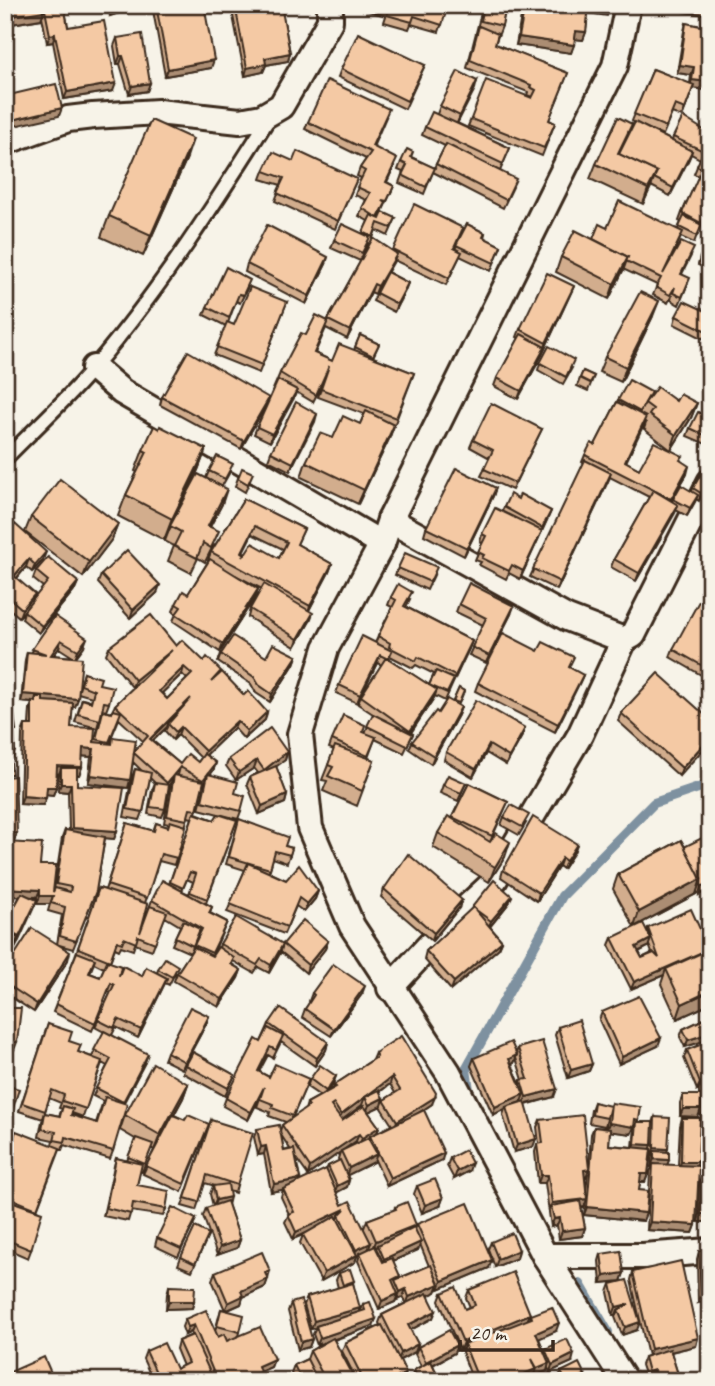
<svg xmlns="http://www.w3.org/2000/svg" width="715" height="1386" viewBox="0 0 715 1386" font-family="Caveat,sans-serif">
  <rect width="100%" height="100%" fill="#f7f3e8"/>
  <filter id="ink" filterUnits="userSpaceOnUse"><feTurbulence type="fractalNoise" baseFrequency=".0143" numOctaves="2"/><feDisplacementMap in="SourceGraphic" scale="14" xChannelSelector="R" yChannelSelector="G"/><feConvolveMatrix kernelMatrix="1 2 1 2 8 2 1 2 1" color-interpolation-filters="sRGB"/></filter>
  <g filter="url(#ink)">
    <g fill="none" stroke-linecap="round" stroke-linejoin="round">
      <g stroke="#7e91a0" stroke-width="10">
        <polyline points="470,1097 466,1069 562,896 654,803 710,784"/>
        <polyline points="580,1284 608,1332"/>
      </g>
      <defs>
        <path id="lane" d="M5,459C35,428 68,399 95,366C161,288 217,201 271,115"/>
        <g id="street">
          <polyline points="5,142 68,119 93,116 158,112 240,121 262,117 281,106 330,21 330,5"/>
          <polyline points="94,368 122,392 382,544"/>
          <polyline points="390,520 567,618 624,640 633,635 710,482"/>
          <polyline points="390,988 454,919 492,884 580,735 624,640"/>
          <polyline points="545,1256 643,1256 710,1251"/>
          <polyline points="625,1381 545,1256 448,1072 352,926 310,828 300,734 326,648 382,544 390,520 615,66 628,5"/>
        </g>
      </defs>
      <use href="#lane" stroke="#3b2a1e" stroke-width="18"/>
      <use href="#street" stroke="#3b2a1e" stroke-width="30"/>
      <use href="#lane" stroke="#f7f3e8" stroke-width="12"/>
      <use href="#street" stroke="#f7f3e8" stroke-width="24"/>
    </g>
    <g fill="#d2ad8d" stroke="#3b2a1e" stroke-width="2" fill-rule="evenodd">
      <polygon points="5,5 92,5 65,10 68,27 113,91 64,99 53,42 47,43 42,16 41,19 5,25"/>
      <polygon points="107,5 130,5 128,10 110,16"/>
      <polygon points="152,5 204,5 211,68 165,76"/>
      <polygon points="222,5 281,5 290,53 288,61 266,65 263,72 245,76 232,11 223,13"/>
      <polygon points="359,5 448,5 439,32 411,24 409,29 384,22 386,16 358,8"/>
      <polygon points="466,5 506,5 502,26 495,44 568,73 549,120 555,123 542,156 468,126 471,119 532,97 527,95 528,92 467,68 481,13 465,9"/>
      <polygon points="523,5 611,5 607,16 588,13 586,32 583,40 575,39 571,53 516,45"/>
      <polygon points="685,5 710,5 706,90 693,88 682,117 672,113 663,135 644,127 672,141 673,137 710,134 710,206 701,224 694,243 681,237 668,265 691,256 682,274 687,286 679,305 671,300 672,295 668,303 653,295 657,285 623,269 609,299 556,272 561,257 593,239 607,228 678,229 681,222 679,221 682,213 699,176 694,174 700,159 691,154 670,196 651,186 643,204 590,179 596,164 632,124 626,139 635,123 632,121 653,69 690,84 691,75 677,73 684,31 686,23 702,26 703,14 684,12"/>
      <polygon points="117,38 150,83 147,91 129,94 120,64 117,64 114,46"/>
      <polygon points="425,65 405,109 338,77 341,69"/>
      <polygon points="477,81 457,123 510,148 500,171 513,187 503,208 433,172 424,194 399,183 403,172 398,170 401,162 411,157 434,168 445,146 422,135 425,127 437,114 440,106"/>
      <polygon points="386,117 373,147 394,167 387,182 394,186 379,219 396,218 388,236 376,230 373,238 393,251 455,249 467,224 485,233 484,238 501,246 491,271 460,256 446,285 394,260 387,272 408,283 394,312 373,301 380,286 375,294 371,292 347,339 326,328 315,353 332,361 354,350 360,335 379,344 373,357 414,373 389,439 358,504 301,477 306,462 333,438 360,424 364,414 318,397 327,374 313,402 296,392 270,442 254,434 280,373 306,335 327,321 370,244 368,243 360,261 331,248 334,240 363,234 368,221 359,216 366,200 355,195 361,178 357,176 360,168 366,159 305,129 308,122"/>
      <polygon points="186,160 143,256 101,237 109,216"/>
      <polygon points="293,161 357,179 335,229 275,201 281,185 261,179 264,171"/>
      <polygon points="700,257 710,261 706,269 698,265"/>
      <polygon points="247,264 326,264 306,304 245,272"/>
      <polygon points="574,286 542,355 518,399 494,386 497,378 519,338 517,337 520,329"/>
      <polygon points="248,287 240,303 236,301 228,323 234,325 287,302 259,373 214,355 226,326 204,315 207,307"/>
      <polygon points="710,313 710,342 674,324 676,316"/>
      <polygon points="653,316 621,382 599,372 605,357"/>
      <polygon points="540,363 572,368 563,384 538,370"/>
      <polygon points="583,371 594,376 588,391 577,386"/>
      <polygon points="162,397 269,398 266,405 241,449 160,405"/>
      <polygon points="649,397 697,403 691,418 671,450 644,429 646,423 645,422 626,462 639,469 681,461 687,474 671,501 672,501 673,499 692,491 693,488 709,482 699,501 696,499 687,516 676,510 636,581 611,567 614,559 649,497 610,477 557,590 530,577 584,463 582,462 585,455 595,445 618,400"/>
      <polygon points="317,414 290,471 268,460 271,452"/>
      <polygon points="690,428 710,436 706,444 687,436"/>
      <polygon points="542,429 512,490 481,476 490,458 470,447 473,440"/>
      <polygon points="206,449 198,470 173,521 206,478 209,471 230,472 222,486 222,504 210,527 213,546 205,562 198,558 191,573 168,561 174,546 165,541 170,528 164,540 118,516 126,495 137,472 135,471 143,450"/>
      <polygon points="238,478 250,481 245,492 235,486"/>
      <polygon points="493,496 464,556 424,535 426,528"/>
      <path d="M244,499L304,529L297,544L332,564L329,572L309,610L310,621L295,647L248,617L250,609L262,589L235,575L258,589L255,597L220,652L173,621L176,614L173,611L176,604L188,594L209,560H208L211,552ZM252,534L283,549L279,558L243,552Z"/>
      <polygon points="518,499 551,511 520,579 509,573 506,579 479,565 481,562 475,560 482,543 480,542 482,534 502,511 504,507"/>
      <polygon points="31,517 118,524 112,539 83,577 25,532"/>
      <polygon points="5,535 43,560 32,572 26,567 17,578 32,601 43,587 33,579 36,571 78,582 75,589 39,633 22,619 24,611 30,604 19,617 5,605"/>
      <polygon points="398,568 434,575 427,590 395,575"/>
      <polygon points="101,575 157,593 130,618 98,583"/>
      <path d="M391,597L410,599L406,607L472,641L445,701L435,696L411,733L413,734L404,753L375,739L368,758L374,760L357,806L323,791L327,781L322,780L334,750L329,748L332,740L363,732L365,733L373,714L358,704L361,696L382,665L377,663L357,703L336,693L339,685L375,643L392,607L388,605ZM390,656L413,668L416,665L434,674L429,685L389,659Z"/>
      <polygon points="459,604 511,614 486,663 469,655 483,625 456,612"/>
      <polygon points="710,607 710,680 670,657 673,649"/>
      <path d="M55,616L84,646L76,657L79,690L84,673L99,684L109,703L106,711L102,710L97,728L75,722L82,699L91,701L92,697L78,693L75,707H72L71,727L94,742L103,711L111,713L115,705L142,679L132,687L106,654L109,647L176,646L204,661L244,695L267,712L265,720L244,739L234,728L206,755L216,763L213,771L210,775L235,793L241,811L238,819L199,809L206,780L203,783L196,813L214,820H237L206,903L212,907L210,913L227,922L212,956L219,948L220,944H283L328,941L325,949L306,973L281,952L269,973L258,967L254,973L233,961L232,964L241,970L238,978L219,1007L174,981L177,973L193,949L199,936H198L190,953L172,945L180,926L165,917L152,950L135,944L133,950L121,946L119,950L115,948L110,962L119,976H142L157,973L158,969L175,973L169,985L165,983L138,1038L116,1027L112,1035L145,1062L123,1103L113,1151L110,1159L64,1145L62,1150H60L37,1210L31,1250L28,1258L5,1248V1161L52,1145L53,1140L39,1137L42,1121L45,1113L59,1116L62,1109L59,1108L61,1103L49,1098L43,1119L19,1111L48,1024L69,1041L78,1052L92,1057L104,1032L95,1027L111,992L108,991L92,1031L53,1012L75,956L99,888L105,890L127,823L153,831L156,823L168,827L169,824L164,823L171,782L169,785L165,809L162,817L148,814L152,790L155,783L150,778L143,812L140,820L124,817L132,777L135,769L142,771L133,762L130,780L128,788L88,783L91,757L82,756V767L79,775H77V785L117,831L114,839L105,838L96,891L73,949L59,945L68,960L34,1012L5,993V970L57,944L62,915L48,911L50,904H37V897H31L37,900L34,907L17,945L5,965V924L20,896H5L40,865L54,890L62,838L65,830L69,831L68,792L58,791L59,774H57L56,787L53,795L46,794L43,805L20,804L22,733L25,725H29L30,709L32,703L21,702L25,660L27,652L31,653ZM59,648L73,657L54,655ZM182,674L187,679L167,699L162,693ZM119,719L143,741L134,752L113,737L111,744L109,743ZM167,727L165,731L173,740L178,735L201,758L198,762L180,764L153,741ZM188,817L192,818L169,884L152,900L140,933L145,903L159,861L174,865ZM187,879L193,882L189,894L182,891ZM94,963L104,968L100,977L90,973ZM102,1063L107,1066L93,1096L103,1101L96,1123L71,1115L72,1113L83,1117Z"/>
      <polygon points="221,654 266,657 297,656 294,664 270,702 256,693 251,684 218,662"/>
      <polygon points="583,675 555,732 475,691 478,683"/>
      <polygon points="459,688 464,691 458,706 461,707 458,715 431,764 409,749 412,742 438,713 453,702"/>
      <polygon points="621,713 705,715 679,776 618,721"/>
      <polygon points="522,736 506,765 486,753 473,777 444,760 446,752"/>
      <polygon points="287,752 285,760 276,766 287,795 285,803 259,814 247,784 250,777 258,773 254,768 236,780 226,766 229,759"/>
      <polygon points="466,783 458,801 440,793 443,785"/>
      <polygon points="469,783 508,802 490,842 505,857 489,882 433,847 438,833 451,819"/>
      <polygon points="504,817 526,823 519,835 501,825"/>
      <polygon points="239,819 285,846 292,848 287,863 273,858 269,872 286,880 318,891 315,899 304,912 296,906 284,934 227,912 245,870 226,864"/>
      <polygon points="681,840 710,889 699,895 697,891 696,894 634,927 613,889 618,874"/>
      <polygon points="577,844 574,852 563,869 559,866 537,901 501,877 503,870"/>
      <polygon points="384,889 459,908 432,941 381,897"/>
      <polygon points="709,901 710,901 710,917 706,909"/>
      <polygon points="509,903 490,927 502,941 499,948 451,990 424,959 426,951 472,909 472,907"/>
      <path d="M648,928L710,949V1004L677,1019L661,984L664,975L631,989L609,945L612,938L647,931ZM649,945L652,953L642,958L639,952L648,947Z"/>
      <polygon points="312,993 362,994 331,1036 302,1017 305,1009 310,1002 309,1001"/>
      <polygon points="710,1010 710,1039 685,1047 680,1037 683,1029 706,1018"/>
      <polygon points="602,1012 658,1046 619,1064 599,1020"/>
      <polygon points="209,1016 206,1024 182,1069 164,1060 167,1052"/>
      <path d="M269,1024L328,1042L326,1050L315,1066L281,1042L273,1058L268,1055L259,1072L269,1077L309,1079L292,1118L305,1110L307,1103L320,1096L307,1087L310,1079L336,1076L333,1084L328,1092L333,1089L334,1085L372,1060L375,1053L432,1104L422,1111L442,1160L387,1186L375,1160L374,1162L347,1175L349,1180L347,1187L336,1192L342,1205L364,1228L367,1220L394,1210L395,1207L416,1225L415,1230L417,1224L489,1268L439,1289L438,1287L436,1292L429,1295L433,1318L410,1330L418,1344L415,1352L400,1360L406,1373L403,1381H357L342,1351L345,1343L380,1325L379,1323L382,1315L406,1303L403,1297L397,1300L396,1299L395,1302L379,1309L358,1261L360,1254L357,1256L355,1262L321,1281L300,1243L303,1235L293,1239L285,1222L289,1214L281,1197L283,1189L271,1192L264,1154L258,1155L254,1137L257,1129L280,1131L282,1125L286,1122L269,1116L270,1112L257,1107L261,1095L248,1120L223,1106L226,1098L261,1042ZM390,1084L395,1093L384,1100L381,1108L392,1125L376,1133L379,1127L368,1112L381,1106L380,1092ZM362,1105L363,1107L342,1121L341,1120ZM281,1135L290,1149L284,1151ZM356,1141L357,1143L344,1150ZM340,1152L338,1159L339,1161L328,1166L326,1170L299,1182L300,1179L295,1157L308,1175ZM420,1244L429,1266L399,1278L393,1261L418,1250Z"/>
      <polygon points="558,1027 592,1064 589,1071 568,1078 555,1035"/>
      <path d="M518,1048L554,1097L526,1105L533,1147L514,1152L503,1115L505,1109L493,1115L471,1066L474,1058L516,1053ZM516,1058L523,1080H521L520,1084L512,1064L514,1063Z"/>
      <polygon points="687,1050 710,1056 710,1164 702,1164 702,1150 704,1144 699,1143 700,1124 702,1117 701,1117 700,1111 698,1117 680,1116 680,1103 683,1095 699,1095 699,1089 697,1090 684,1058"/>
      <polygon points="186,1065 235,1075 225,1096 183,1073"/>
      <polygon points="188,1084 183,1098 174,1115 185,1120 209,1124 182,1192 143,1174 154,1150 151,1148 142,1172 140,1171 137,1185 166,1209 163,1216 131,1211 128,1221 103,1216 114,1166 116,1158 127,1161 135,1139 120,1130 125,1115"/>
      <path d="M594,1102L609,1108L611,1103L639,1120L638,1122L653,1123L655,1117L669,1160L667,1165H678L680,1126L682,1118L698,1162L697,1166L696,1225L693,1233L647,1230L650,1172L652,1167H651L652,1156H651V1148L648,1174L645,1182H640L639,1190L643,1221L584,1215L585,1205L584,1207H581L585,1228L582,1236L559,1239L557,1225L551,1227L545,1183H538L535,1152L537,1144H539L537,1127L540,1120L589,1164L591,1134L594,1127L606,1128L607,1119L605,1126L589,1123L591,1110ZM634,1127H635L633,1147L609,1145L610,1131L631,1134ZM588,1173L586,1191L585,1177H586Z"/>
      <polygon points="211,1120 237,1185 235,1193 229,1191 228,1204 240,1240 237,1248 217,1255 203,1216 206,1208 213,1206 210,1194 213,1186 215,1186 205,1183 196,1210 182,1206"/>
      <polygon points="450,1158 469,1171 454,1179 447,1166"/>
      <polygon points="701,1177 710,1222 698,1222 699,1185"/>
      <polygon points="417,1186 443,1198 440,1206 422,1213 414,1194"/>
      <polygon points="196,1219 178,1257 155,1246 157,1238"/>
      <polygon points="209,1234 192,1271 178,1265 181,1257"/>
      <polygon points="491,1242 519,1250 517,1258 495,1267 488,1249"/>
      <polygon points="699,1251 710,1328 703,1328 702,1302 698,1303 697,1259"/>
      <polygon points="601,1254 624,1273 621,1281 601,1283 599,1261"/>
      <polygon points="270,1271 265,1287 243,1297 241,1304 226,1311 240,1332 239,1336 274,1359 271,1367 260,1372 257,1380 255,1381 153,1381 143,1359 146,1351 176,1369 183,1366 176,1349 178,1341 192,1335 191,1332 185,1335 182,1327 185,1319 215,1331 221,1309 225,1310 212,1280 215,1272"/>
      <polygon points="633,1272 698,1338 696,1346 671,1352 680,1381 652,1381 651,1378 646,1380 641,1365 644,1357 648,1356 631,1280"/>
      <polygon points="339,1273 354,1281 353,1283 359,1312 363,1304 373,1326 334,1340 353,1381 295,1381 291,1373 294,1365 307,1359 310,1351 326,1342 317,1345 313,1334 316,1328 311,1329 304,1305 307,1297 338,1288 336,1280"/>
      <polygon points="611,1284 637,1330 622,1335 615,1317 616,1315 613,1315 608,1292"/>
      <polygon points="169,1286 194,1301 192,1308 166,1309 167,1294"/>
      <polygon points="469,1290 528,1320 530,1319 531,1315 556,1331 539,1338 544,1351 545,1349 572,1362 550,1372 548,1368 547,1371 535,1376 534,1375 533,1377 524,1381 473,1381 462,1352 463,1349 460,1350 439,1301 442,1293 465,1309 470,1307 466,1298"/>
      <polygon points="291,1303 312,1339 309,1347 298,1350 288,1311"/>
      <polygon points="710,1335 710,1353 709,1353 707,1342"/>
      <polygon points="457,1345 454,1353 433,1365 440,1381 412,1381 411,1378 414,1370 421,1366 415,1354 418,1347"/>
      <polygon points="10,1372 54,1381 8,1381"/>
      <polygon points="561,1372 585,1375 583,1381 559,1381 558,1379"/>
    </g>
    <g fill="#ab8d73" stroke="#3b2a1e" stroke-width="2">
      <polygon points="63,5 92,5 60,11"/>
      <polygon points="121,5 130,5 128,10 110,16 112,8"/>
      <polygon points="226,5 234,5 232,11 223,13"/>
      <polygon points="686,5 699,5 706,6 703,14 684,12"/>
      <polygon points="44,11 41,19 5,25 5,17"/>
      <polygon points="704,20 710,21 710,29 701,28"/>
      <polygon points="576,31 586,32 583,40 573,39"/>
      <polygon points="55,34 53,42 47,43 50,35"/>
      <polygon points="519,37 574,45 571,53 516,45"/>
      <polygon points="290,53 288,61 266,65 263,72 245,76 247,68 265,58"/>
      <polygon points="120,56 123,56 120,64 117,64"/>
      <polygon points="214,60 211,68 165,76 168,69"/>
      <polygon points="680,65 694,67 691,75 677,73"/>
      <polygon points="692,80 709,82 706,90 693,88 682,117 693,88 689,87"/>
      <polygon points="477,81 475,89 457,124 460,116"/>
      <polygon points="116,83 113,91 64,99 67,92"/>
      <polygon points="150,83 147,91 129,94 132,86"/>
      <polygon points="62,108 59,116 5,128 8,121"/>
      <polygon points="632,124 626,139 612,168 618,153"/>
      <polygon points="193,139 186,160 143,256 151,235"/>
      <polygon points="692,151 689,159 670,196 673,188"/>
      <polygon points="657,172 651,187 643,204 648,189"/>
      <polygon points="397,254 394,261 375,294 378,286"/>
      <polygon points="328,257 326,264 306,304 309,296"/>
      <polygon points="628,257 623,271 609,299 614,284"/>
      <polygon points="408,283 405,291 394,312 397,304"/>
      <polygon points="374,284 371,292 347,339 350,331"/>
      <polygon points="574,286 542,355 518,399 521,391 544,349"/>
      <polygon points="659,301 653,316 621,382 626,367"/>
      <polygon points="297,390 294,398 270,442 272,434"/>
      <polygon points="269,398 266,405 241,449 244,441"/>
      <polygon points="697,403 691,418 671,450 676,435"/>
      <polygon points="317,414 315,422 290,471 293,463"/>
      <polygon points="394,425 389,439 358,504 364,490"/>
      <polygon points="206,449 198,470 164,540 172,519"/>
      <polygon points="689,466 687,474 668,506 671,499"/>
      <polygon points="611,473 608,481 557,590 560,582"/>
      <polygon points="710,478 709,482 699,501 701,493"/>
      <polygon points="496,488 493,496 464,556 467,548"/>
      <polygon points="227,489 222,504 202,541 208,526"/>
      <polygon points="698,495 695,502 687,516 690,508"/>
      <polygon points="678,505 675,513 636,581 639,573"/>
      <polygon points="551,511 548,518 520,579 523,571"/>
      <polygon points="118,524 112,539 83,577 89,562"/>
      <polygon points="46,552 43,560 32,572 35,565"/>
      <polygon points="29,559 26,567 12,584 14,576"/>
      <polygon points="332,564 329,572 307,614 310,606"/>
      <polygon points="78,582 75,589 39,633 42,626"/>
      <polygon points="160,585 157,593 130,618 133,610"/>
      <polygon points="258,589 255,597 220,652 223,644"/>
      <polygon points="35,594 32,602 19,617 22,609"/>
      <polygon points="514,606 511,614 486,663 489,656"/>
      <polygon points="313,613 310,621 295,647 298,639"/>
      <polygon points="87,638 84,646 75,658 78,650"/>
      <polygon points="61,640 59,648 48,662 51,655"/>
      <polygon points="472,641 469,649 452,684 455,676"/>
      <polygon points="172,650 169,658 132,687 135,680"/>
      <polygon points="380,655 377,663 357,703 360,695"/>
      <polygon points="297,656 294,664 270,702 272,694"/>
      <polygon points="184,667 182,674 156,699 159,691"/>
      <polygon points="583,675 580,682 555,732 558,724"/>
      <polygon points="437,690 434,698 407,738 410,731"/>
      <polygon points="23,694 78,699 75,707 35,703 36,697 34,703 21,702"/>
      <polygon points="191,698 168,724 167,727 147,746 150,739"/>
      <polygon points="461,707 458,715 431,764 434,756"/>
      <polygon points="267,712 265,720 244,739 247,731"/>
      <polygon points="237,721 234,728 202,759 205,751"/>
      <polygon points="181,727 178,735 173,740 176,732"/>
      <polygon points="525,728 522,736 506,765 509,757"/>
      <polygon points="710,737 710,742 679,776 682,768"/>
      <polygon points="489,745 486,753 473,777 476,769"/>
      <polygon points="83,748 94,749 91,757 80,756"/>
      <polygon points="10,751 15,751 12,759 8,759"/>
      <polygon points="287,752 285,760 261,778 264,770"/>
      <polygon points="257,760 254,768 236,780 239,772"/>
      <polygon points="216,763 213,771 207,778 208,774 206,780 200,788 203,780"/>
      <polygon points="57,766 82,767 79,775 61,774 61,768 59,774 54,773"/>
      <polygon points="180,767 178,775 173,780 174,775 171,782 164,791 167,783"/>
      <polygon points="91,775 130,780 128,788 88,783"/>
      <polygon points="61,784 71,784 68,792 58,791"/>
      <polygon points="47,787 56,787 53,795 44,794"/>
      <polygon points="287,795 285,803 259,814 262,806"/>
      <polygon points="23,796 46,798 43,805 20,804"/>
      <polygon points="72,828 117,831 114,839 69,835"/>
      <polygon points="5,833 17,833 14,841 5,841"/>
      <polygon points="510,842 505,857 489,882 495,867"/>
      <polygon points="577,844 574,852 563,869 566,861"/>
      <polygon points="562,858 559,866 537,901 539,893"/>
      <polygon points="701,879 696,894 634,927 639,912"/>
      <polygon points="710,883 710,889 699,895 701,887"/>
      <polygon points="5,888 40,890 37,897 5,896"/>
      <polygon points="318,891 315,899 304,912 307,904"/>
      <polygon points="40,896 53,896 50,904 37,904"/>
      <polygon points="512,896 509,903 488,929 491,921"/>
      <polygon points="462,900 459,908 432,941 434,933"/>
      <polygon points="18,938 16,946 5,965 5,962"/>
      <polygon points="651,939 648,947 633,954 636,947"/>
      <polygon points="328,941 325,949 306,973 308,965"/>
      <polygon points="502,941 499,948 451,990 454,982"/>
      <polygon points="283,944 281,951 269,973 271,965"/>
      <polygon points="709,949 666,969 664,975 631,989 634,982"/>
      <polygon points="70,952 68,960 34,1012 37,1004"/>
      <polygon points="241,970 238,978 219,1007 222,999"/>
      <polygon points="167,978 164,985 138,1038 141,1030"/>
      <polygon points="365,986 362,994 331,1036 334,1029"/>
      <polygon points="710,991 710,1004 677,1019 682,1004"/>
      <polygon points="209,1016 206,1024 182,1069 185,1062"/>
      <polygon points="710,1033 710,1039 685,1047 688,1040"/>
      <polygon points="661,1038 658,1046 619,1064 622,1057"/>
      <polygon points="5,1042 17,1042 14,1050 5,1050"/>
      <polygon points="328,1042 326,1050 315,1066 317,1058"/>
      <polygon points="148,1054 145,1062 120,1110 123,1102"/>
      <polygon points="517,1055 514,1063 507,1066 509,1059"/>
      <polygon points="592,1064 589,1071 568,1078 571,1070"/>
      <polygon points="336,1076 333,1084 323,1098 326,1091"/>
      <polygon points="392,1077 390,1084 367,1101 365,1097"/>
      <polygon points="710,1078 710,1085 702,1083 699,1089 697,1090 700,1083"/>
      <polygon points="188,1084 183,1098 154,1150 160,1135"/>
      <polygon points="264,1087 261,1095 248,1120 251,1112"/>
      <polygon points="557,1089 554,1097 523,1105 526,1097"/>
      <polygon points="524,1094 521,1102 506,1107 505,1109 493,1115 495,1107"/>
      <polygon points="365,1097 362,1105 338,1123 341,1115"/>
      <polygon points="435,1097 432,1104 394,1129 397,1121"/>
      <polygon points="383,1098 381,1106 366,1113 369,1105"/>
      <polygon points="683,1109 701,1109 698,1117 680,1116"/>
      <polygon points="710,1109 710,1117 701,1117 704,1110"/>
      <polygon points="635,1119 639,1120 637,1126 637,1122 635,1127 634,1127 631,1134 606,1131 609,1123"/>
      <polygon points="379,1127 376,1135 370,1136 369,1139 359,1146 362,1138"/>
      <polygon points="359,1134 356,1141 308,1175 310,1167"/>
      <polygon points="702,1136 710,1136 710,1144 699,1143"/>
      <polygon points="536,1139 533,1147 514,1152 517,1145"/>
      <polygon points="635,1144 652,1145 649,1153 633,1152"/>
      <polygon points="266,1146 264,1154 258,1155 261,1147"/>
      <polygon points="654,1148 668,1149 665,1157 654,1151 652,1156 651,1156"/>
      <polygon points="444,1153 442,1160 387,1186 390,1178"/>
      <polygon points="377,1154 374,1162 346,1176 349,1168"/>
      <polygon points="705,1156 710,1156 710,1164 702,1164"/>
      <polygon points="654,1159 669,1160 666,1168 653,1164 652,1167 651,1167"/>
      <polygon points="681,1162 698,1162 695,1170 678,1170"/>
      <polygon points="472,1163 469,1171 454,1179 457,1171"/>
      <polygon points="589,1169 586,1177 581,1177 584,1170"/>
      <polygon points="641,1174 648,1174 645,1182 638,1182"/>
      <polygon points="541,1175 548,1175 545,1183 538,1183"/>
      <polygon points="300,1179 297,1187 271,1192 274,1184"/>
      <polygon points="349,1180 347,1187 334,1194 337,1186"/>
      <polygon points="230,1197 228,1205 213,1207 216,1200"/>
      <polygon points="443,1198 440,1206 422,1213 425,1205"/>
      <polygon points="587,1199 584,1207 552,1210 551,1206 549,1210 552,1203"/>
      <polygon points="587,1207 646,1213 643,1221 584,1215"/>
      <polygon points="345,1209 339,1215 338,1219 293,1239 296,1232"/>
      <polygon points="700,1214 710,1214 710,1222 698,1222"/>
      <polygon points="560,1218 557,1225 551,1227 554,1219"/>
      <polygon points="650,1222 696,1225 693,1233 647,1230"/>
      <polygon points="416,1225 413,1233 378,1245 377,1247 373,1249 376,1241"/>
      <polygon points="585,1228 582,1236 559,1239 562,1231"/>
      <polygon points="240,1240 237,1248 217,1255 220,1247"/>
      <polygon points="421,1242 418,1250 381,1266 384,1259"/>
      <polygon points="371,1243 368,1250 357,1256 355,1262 321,1281 324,1273 354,1257 356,1250"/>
      <polygon points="519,1250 517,1258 495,1267 498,1259"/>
      <polygon points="492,1260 489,1268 439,1289 442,1281"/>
      <polygon points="624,1273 621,1281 601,1283 604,1276"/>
      <polygon points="268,1279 265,1287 243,1297 241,1304 225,1311 228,1303 241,1291"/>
      <polygon points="439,1284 436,1292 406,1305 409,1297"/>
      <polygon points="406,1289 403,1297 397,1300 400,1292"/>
      <polygon points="398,1294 395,1302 379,1309 382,1301"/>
      <polygon points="705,1294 702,1302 698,1303 701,1295"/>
      <polygon points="169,1301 194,1301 192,1308 166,1309"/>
      <polygon points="629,1304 618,1310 616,1315 613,1315 616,1307"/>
      <polygon points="360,1308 357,1316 316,1326 315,1328 311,1329 314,1321"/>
      <polygon points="436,1311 433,1318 405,1333 408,1325"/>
      <polygon points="530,1314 527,1321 464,1344 463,1349 460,1350 463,1342"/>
      <polygon points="376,1319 373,1326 317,1345 320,1338"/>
      <polygon points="706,1320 710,1320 710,1328 703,1328"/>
      <polygon points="640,1322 637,1330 622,1335 625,1327"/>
      <polygon points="559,1323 556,1331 534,1341 536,1333"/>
      <polygon points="194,1325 191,1332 185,1335 188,1327"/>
      <polygon points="698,1338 696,1346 648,1357 651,1349"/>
      <polygon points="312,1339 309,1347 298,1350 301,1342"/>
      <polygon points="418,1344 415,1352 398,1361 401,1353"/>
      <polygon points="457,1345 454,1353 423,1370 426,1362"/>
      <polygon points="574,1354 572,1362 550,1372 552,1365"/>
      <polygon points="274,1359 271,1367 255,1374 258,1366"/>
      <polygon points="549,1363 547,1371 535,1376 537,1368"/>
      <polygon points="536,1369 533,1377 524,1381 507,1381"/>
      <polygon points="654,1370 651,1378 646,1380 648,1372"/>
      <polygon points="260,1372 257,1380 240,1381"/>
      <polygon points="406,1373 403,1381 391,1381"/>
      <polygon points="585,1375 583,1381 572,1381"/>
    </g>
    <g fill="#f4c9a4" stroke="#3b2a1e" stroke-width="2" fill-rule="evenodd">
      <polygon points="5,5 44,5 44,11 5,17"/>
      <polygon points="44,5 64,5 68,27 104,21 116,83 67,92 55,34 50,35"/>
      <polygon points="156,5 204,5 214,60 168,69"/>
      <polygon points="235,5 281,5 290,53 265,58 266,64 247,68"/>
      <polygon points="377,5 448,5 442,25 414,16 412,22 387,15 389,9"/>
      <polygon points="483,5 506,5 502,26 481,21 484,6"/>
      <polygon points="525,5 589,5 586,32 576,31 574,45 519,37"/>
      <polygon points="590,5 611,5 610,9"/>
      <polygon points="699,5 710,5 710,21 704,20 706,6"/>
      <polygon points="686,23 710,28 710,75 709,82 692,80 694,67 680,65"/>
      <polygon points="479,26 498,34 495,44 568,73 549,120 555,123 544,148 471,119 486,80 532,98 536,90 530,87 531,85 470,60"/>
      <polygon points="358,33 425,65 407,101 341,69"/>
      <polygon points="142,34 150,83 132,86 123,56 120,56 117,38"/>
      <polygon points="653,69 694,85 685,109 675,105 666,127 634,114"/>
      <polygon points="458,71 477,81 460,116 440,106"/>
      <polygon points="327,80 389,109 372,146 397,159 386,182 394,186 387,201 382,200 386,203 378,218 362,208 370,193 357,187 365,171 360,168 371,152 308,122"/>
      <polygon points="56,84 62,108 8,121 6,115 5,115 5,96"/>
      <polygon points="432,112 510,148 503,164 425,127"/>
      <polygon points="618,117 632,124 618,153 657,172 648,189 596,164"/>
      <polygon points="683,117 710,134 710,154 673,137"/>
      <polygon points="151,120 193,139 151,235 109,216"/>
      <polygon points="635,122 692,151 673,188 654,178 657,172 619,154"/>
      <polygon points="446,144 516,179 506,200 436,164"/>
      <polygon points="407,149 413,152 411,157 435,168 426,187 402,175 407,165 401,162"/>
      <polygon points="297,151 357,179 338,221 277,193 284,178 264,171 273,152 293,161"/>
      <polygon points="702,154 710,157 710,204 701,223 682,213 702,168 697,166"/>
      <polygon points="619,201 683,232 663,274 681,242 694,248 681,274 690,278 682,297 673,293 675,287 670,295 656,287 661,278 626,261 628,257 593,239 599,224 607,228"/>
      <polygon points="414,204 463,228 454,248 462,252 449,278 393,250"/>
      <polygon points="383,212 396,218 391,228 378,223 373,237 363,232 371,215 380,219"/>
      <polygon points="684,216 702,225 697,236 679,227"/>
      <polygon points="342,224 370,237 362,253 334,240"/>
      <polygon points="467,224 485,233 483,237 501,246 494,263 456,245"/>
      <polygon points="267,225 328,257 309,296 247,264"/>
      <polygon points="575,230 628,257 614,284 561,257"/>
      <polygon points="373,238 397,254 378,286 374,284 350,331 328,320"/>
      <polygon points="710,238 710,259 709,261 700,257"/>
      <polygon points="226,267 250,280 243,295 239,294 229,318 207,307"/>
      <polygon points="387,272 408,283 397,304 376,293"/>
      <polygon points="547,273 574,286 546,343 520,329"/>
      <polygon points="250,287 287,302 262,365 217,347 227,322 234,325"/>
      <polygon points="640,292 659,301 626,367 605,357"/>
      <polygon points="684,301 710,313 710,333 676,316"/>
      <polygon points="316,315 328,321 314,353 332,361 339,344 414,373 396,418 321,389 329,366 316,395 280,373 301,333 306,335"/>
      <polygon points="521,334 545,347 521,391 497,378"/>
      <polygon points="360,335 379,344 373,356 355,347"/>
      <polygon points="549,346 574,360 566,377 540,363"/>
      <polygon points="188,351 269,398 244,441 162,397"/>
      <polygon points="583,371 594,376 590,383 580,378"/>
      <polygon points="278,380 297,390 272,434 257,427"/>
      <polygon points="629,380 651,392 640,412 618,400"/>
      <polygon points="657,387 676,401 680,394 697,403 676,435 649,415 653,409 645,403"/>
      <polygon points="296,402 317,414 293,463 271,452"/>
      <polygon points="617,402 646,417 625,461 639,469 654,442 683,456 680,460 689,466 671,499 585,455 591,443 595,445"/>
      <polygon points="491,403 542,429 515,483 484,469 493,450 473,440"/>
      <polygon points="366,411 394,425 364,490 306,462 320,433 333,438 343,416 360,424"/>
      <polygon points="698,412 710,418 710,434 709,437 690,428"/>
      <polygon points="154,426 159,429 160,426 206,449 172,519 126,495 147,452 143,450"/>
      <polygon points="217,456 233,464 225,479 209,471"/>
      <polygon points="585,460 611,473 560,582 533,569"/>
      <polygon points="242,468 253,473 248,484 238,478"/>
      <polygon points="456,468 496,488 467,548 426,528"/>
      <polygon points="704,469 710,473 710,478 701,493 693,488"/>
      <polygon points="198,474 227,489 208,526 219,531 211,548 203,543 197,558 174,546 181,532 170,526"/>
      <polygon points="60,479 118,524 89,562 31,517"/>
      <polygon points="681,485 698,495 690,508 673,499"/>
      <polygon points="653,490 678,505 639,573 614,559"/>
      <polygon points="510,494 518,499 520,494 551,511 542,528 504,507"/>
      <path d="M244,499L304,529L297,544L332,564L310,606L211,552ZM255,526L287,542L279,558L252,543L243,557L245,554L242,552Z"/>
      <polygon points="495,508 542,531 523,571 512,565 509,571 482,558 484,555 478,552 486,536 482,534"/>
      <polygon points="15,524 46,552 35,565 29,559 14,576 35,594 22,609 5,594 5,535"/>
      <polygon points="127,550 160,585 133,610 101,575"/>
      <polygon points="405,553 437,567 430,582 398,568"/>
      <polygon points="48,557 78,582 42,626 24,611 48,581 36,571"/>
      <polygon points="210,559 258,589 223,644 176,614 181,607 176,604 183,591 188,594"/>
      <polygon points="469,583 514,606 489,656 472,647 486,618 459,604"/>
      <polygon points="264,584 313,613 298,639 250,609"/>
      <polygon points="398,584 412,592 404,606 472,641 455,676 418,657 416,661 389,647 390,643 378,636 396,600 391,597"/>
      <polygon points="699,601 710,607 710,670 673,649"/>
      <path d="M151,615L176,646L182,640L204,661L207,657L221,671L211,682L222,672L244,695L248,691L267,712L247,731L237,721L205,751L181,727L176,732L168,724L191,698L150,739L180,764L188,754L198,762L204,754L216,763L203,780L180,767L167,783L134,753L130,780L91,775L94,749L83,748L82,767L57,766L56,787H47L46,798L23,796L25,725H32V701L36,702V697H43V701L73,703L71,727L95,728L94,742L112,744L113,737L136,740L134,752L148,736L115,705L172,650L135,680L109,647ZM184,667L192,674L167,699L159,691Z"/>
      <polygon points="55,616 87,638 78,650 61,640 51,655 82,658 78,699 23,694 27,652 46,654 32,649"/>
      <polygon points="503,633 538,651 543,642 574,657 569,667 583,675 558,724 478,683"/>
      <polygon points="233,636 266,657 273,644 297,656 272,694 259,685 254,677 221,654"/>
      <polygon points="362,636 392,651 388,659 380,655 360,695 339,685"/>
      <polygon points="5,649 9,649 5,685"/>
      <polygon points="385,659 389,659 437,690 410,731 361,696"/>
      <polygon points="436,671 454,679 447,693 429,685"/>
      <polygon points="84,673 101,678 99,684 113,687 109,703 104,702 100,720 78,714 82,699 91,702 94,690 81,685"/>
      <polygon points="658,673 705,715 710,709 710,718 708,717 710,719 710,737 682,768 621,713"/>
      <polygon points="459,688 464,691 459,703 453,701"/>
      <polygon points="5,691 11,691 16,730 5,730"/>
      <polygon points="447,699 461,707 434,756 412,742 436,711 438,713"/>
      <polygon points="476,700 525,728 509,757 489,745 476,769 446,752"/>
      <polygon points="113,710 121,712 109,742 96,739 103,711 112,713"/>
      <polygon points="373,714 413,734 407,746 367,726"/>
      <polygon points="343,715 365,725 363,732 376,737 368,756 332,740"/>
      <polygon points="270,728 287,752 264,770 257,760 239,772 229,759"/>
      <polygon points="5,732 14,732 15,751 10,751 12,774 5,774"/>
      <polygon points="335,746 374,760 362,791 328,776 333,767 328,765"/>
      <polygon points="276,766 287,795 262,806 250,777"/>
      <polygon points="61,768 77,768 77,785 124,788 117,831 72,828 71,784 61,784"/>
      <polygon points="135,769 151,773 143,812 127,809"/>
      <polygon points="208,774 238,782 235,793 245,796 241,811 202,801"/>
      <polygon points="174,775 204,781 197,810 190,809 187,820 167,816"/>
      <polygon points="448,775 466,783 461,793 443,785"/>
      <polygon points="15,776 17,833 5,833 5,777"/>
      <polygon points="155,783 169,785 165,809 150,807"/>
      <polygon points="469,783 508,802 492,836 452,817"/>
      <polygon points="511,805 529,815 522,827 504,817"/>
      <polygon points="194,813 214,820 218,814 237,820 207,899 190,892 196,874 190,872 183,888 170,882"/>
      <polygon points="448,816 490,842 496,833 510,842 495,867 438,833"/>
      <polygon points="533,817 577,844 566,861 562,858 539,893 503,870"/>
      <polygon points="239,819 288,837 285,846 292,848 290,855 275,851 270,869 229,857"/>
      <polygon points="170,821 186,826 177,858 161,854 147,898 107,885 127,823 154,831 156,823 168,827"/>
      <polygon points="65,830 105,837 96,891 76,941 60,936 65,907 51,903 53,896 40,896 40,890 5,888 5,842 42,844 40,865 56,865 53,892 55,888 70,892 71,887 56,884"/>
      <polygon points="702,838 708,849 710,848 710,883 701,887 700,884 701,879 684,847"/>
      <polygon points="681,840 701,879 639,912 618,874"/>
      <polygon points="408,854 462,900 434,933 384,889"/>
      <polygon points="248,863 286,880 299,865 318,891 307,904 299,898 287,927 230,904"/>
      <polygon points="162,880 212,907 209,913 227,922 212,953 194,945 202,929 152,900"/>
      <polygon points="494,880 512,896 491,921 472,907"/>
      <polygon points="99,888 148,904 140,933 150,906 167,912 155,943 138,936 136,943 124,938 122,943 117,941 110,961 78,948"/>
      <polygon points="22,893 37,900 19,937 5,930 5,924"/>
      <polygon points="473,907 502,941 454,982 426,951"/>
      <polygon points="691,909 709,949 634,982 612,938 643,923 651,939 636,947 642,958 654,953 659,958 648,928"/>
      <polygon points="236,917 283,944 271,965 261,959 257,965 220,944"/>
      <polygon points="303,920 328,941 308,965 283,944"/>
      <polygon points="183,921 200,929 193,946 175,937"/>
      <polygon points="32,928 70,952 37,1004 5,983 5,970"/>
      <polygon points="5,932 18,938 5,962"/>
      <polygon points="194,947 212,956 218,947 234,958 231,964 241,970 222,999 177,973"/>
      <polygon points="710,949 710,991 682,1004 666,969"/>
      <polygon points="77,952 95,959 89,973 100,977 107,961 121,966 119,976 123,966 142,976 146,967 167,978 141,1030 118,1019 114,1028 98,1020 114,985 111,983 95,1023 56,1004"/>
      <polygon points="165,958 178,966 172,977 158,969"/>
      <polygon points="333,964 365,986 334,1029 305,1009 314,995 312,993"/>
      <polygon points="639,996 661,1038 622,1057 602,1012"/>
      <polygon points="190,1007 209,1016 185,1062 167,1052"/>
      <polygon points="5,1008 21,1008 17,1042 5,1042"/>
      <polygon points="280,1008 328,1042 317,1058 269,1024"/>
      <polygon points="710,1016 710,1033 688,1040 683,1029"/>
      <polygon points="579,1020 592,1064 571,1070 558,1027"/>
      <polygon points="48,1024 72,1032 69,1041 81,1045 78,1052 102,1061 86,1109 62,1101 64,1095 52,1090 45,1111 22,1103"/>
      <polygon points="268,1028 283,1036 276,1050 270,1047 258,1071 269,1077 275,1064 309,1079 293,1116 272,1108 273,1104 260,1099 264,1087 251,1112 226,1098 256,1039 261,1042"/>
      <polygon points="104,1031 148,1054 123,1102 96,1088 111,1059 94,1050"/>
      <polygon points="401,1036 436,1093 435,1097 397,1121 384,1100 400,1090 392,1077 341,1115 334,1104 331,1106 342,1121 364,1106 379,1127 362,1138 359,1134 310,1167 282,1125 309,1106 307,1103 336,1087 334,1085 377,1057 375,1053"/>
      <polygon points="542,1041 557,1089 526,1097 521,1080 528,1079 518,1048"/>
      <polygon points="511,1042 517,1055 509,1059 524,1094 495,1107 474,1058"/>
      <polygon points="705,1043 710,1056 710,1078 700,1083 687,1050"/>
      <polygon points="193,1052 235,1075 228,1088 186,1065"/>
      <polygon points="153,1063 188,1084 160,1135 125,1115"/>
      <polygon points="320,1065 336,1076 326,1091 310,1079"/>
      <polygon points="710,1081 710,1109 704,1110 702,1083"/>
      <polygon points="5,1085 19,1089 5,1134"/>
      <polygon points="379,1090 383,1098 369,1105 365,1097"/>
      <rect x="683" y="1095" width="18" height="14"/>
      <polygon points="105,1097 127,1104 113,1151 66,1137 65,1142 54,1140 56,1132 42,1129 45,1113 60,1116 63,1106 73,1109 71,1115 97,1123"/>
      <polygon points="525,1101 536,1139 517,1145 506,1107"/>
      <polygon points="594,1102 610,1106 607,1118 592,1115"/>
      <polygon points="611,1103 641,1107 639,1120 635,1119 634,1127 609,1123"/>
      <polygon points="424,1110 444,1153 390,1178 370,1136"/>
      <polygon points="173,1115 185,1120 188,1115 209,1124 184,1184 146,1166"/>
      <polygon points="583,1115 589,1169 584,1170 587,1199 552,1203 548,1175 541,1175 537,1144 543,1143 540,1120"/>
      <polygon points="703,1116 710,1116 710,1136 702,1136"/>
      <polygon points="655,1117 670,1118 668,1149 654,1148"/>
      <polygon points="682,1118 700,1118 698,1162 681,1162"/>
      <polygon points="211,1120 253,1133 237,1185 207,1175 199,1202 185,1198"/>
      <polygon points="637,1122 653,1122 652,1145 635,1144"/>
      <polygon points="279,1125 284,1151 294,1149 300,1179 274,1184 266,1146 261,1147 257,1129"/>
      <polygon points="594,1127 610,1129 609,1145 651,1149 648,1174 641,1174 639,1190 648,1191 646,1213 587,1207"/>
      <polygon points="16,1131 60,1148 37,1209 5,1196 5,1161"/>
      <polygon points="136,1138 153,1144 145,1164 128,1157"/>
      <polygon points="368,1138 377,1154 349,1168 341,1151"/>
      <rect x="705" y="1142" width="5" height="14"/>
      <polygon points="465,1150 472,1163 457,1171 450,1158"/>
      <polygon points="654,1151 669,1152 669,1160 654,1159"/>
      <polygon points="116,1158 142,1164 137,1185 169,1191 166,1209 133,1203 131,1214 106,1208"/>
      <polygon points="340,1160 349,1180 337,1186 328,1166"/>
      <polygon points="653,1164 699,1166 696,1225 650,1222"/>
      <polygon points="326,1169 342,1205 350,1201 371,1243 356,1250 339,1215 345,1209 296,1232 288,1214 294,1212 283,1189"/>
      <polygon points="701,1177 710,1177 710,1214 700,1214"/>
      <polygon points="435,1179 443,1198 425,1205 417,1186"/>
      <polygon points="228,1184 230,1197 216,1200 213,1186"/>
      <polygon points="5,1199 42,1212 31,1250 5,1239"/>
      <polygon points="227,1201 240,1240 220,1247 206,1208"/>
      <polygon points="580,1201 585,1228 562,1231 560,1218 554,1219 551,1206"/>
      <polygon points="407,1202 416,1225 376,1241 367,1220 396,1209 395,1207"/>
      <polygon points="468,1203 492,1260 442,1281 417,1224"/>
      <polygon points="172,1207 196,1219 181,1249 157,1238"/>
      <polygon points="336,1216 357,1255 324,1273 303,1235"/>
      <polygon points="195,1227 209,1234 195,1264 181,1257"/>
      <polygon points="414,1227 421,1242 384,1259 378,1245"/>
      <polygon points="512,1233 519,1250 498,1259 491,1242"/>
      <polygon points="375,1246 383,1262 392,1258 400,1276 392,1280 398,1294 382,1301 360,1253"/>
      <polygon points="621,1251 624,1273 604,1276 601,1254"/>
      <polygon points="699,1251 710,1251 710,1320 706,1320 705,1294 701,1295"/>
      <polygon points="262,1252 270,1271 265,1273 268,1279 241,1291 243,1296 228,1303 215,1272"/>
      <polygon points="681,1261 698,1338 651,1349 633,1272"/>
      <polygon points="431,1265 439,1284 409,1297 406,1289 400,1292 395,1280"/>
      <polygon points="350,1269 354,1281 343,1285 339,1273"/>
      <polygon points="513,1272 530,1314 463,1342 442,1293 456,1287 465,1309 475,1305 469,1290"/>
      <polygon points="627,1280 640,1322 625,1327 618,1310 629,1304 616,1307 611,1284"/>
      <polygon points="353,1283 360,1308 314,1321 307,1297"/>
      <polygon points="169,1286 195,1287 194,1301 169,1301"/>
      <polygon points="427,1293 436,1311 408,1325 418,1344 401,1353 382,1315"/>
      <polygon points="301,1300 312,1339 301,1342 291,1303"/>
      <polygon points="370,1302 376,1319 320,1338 316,1326 365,1310 363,1304"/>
      <polygon points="552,1307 559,1323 536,1333 549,1363 537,1368 532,1359 536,1369 507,1381 479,1381 464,1344 532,1318 531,1315"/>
      <polygon points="221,1309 244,1315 240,1332 217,1326"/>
      <polygon points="206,1310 218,1337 224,1334 227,1341 260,1327 274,1359 258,1366 260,1372 240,1381 217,1381 194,1325 188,1327 185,1319"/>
      <polygon points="382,1325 406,1373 391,1381 364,1381 345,1343"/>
      <polygon points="449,1330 457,1345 426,1362 418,1347"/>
      <polygon points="193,1335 214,1381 167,1381 167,1380 160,1381 146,1351 164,1343 176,1369 188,1363 178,1341"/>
      <polygon points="333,1338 354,1377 348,1381 326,1381 310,1351"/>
      <polygon points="567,1339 574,1354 552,1365 545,1349"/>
      <polygon points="670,1349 680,1381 658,1381 654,1370 648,1372 644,1357"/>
      <polygon points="44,1357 54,1380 51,1381 14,1381 10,1372"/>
      <polygon points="307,1359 318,1381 299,1381 301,1380 294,1365"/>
      <polygon points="431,1361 440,1381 419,1381 414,1370"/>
      <polygon points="579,1363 585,1375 572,1381 566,1381 561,1372"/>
      <polygon points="466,1377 468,1381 458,1381"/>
    </g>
  </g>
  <rect width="715" height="1386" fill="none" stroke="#f7f3e8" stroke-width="28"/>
  <rect x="14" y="14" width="687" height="1358" fill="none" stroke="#3b2a1e" stroke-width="2.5" filter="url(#ink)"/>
  <path d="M460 1340v10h93v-10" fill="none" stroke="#3b2a1e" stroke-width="3.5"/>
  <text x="470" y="1340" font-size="21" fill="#3b2a1e" stroke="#f7f3e8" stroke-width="5" paint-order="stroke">20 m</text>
</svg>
